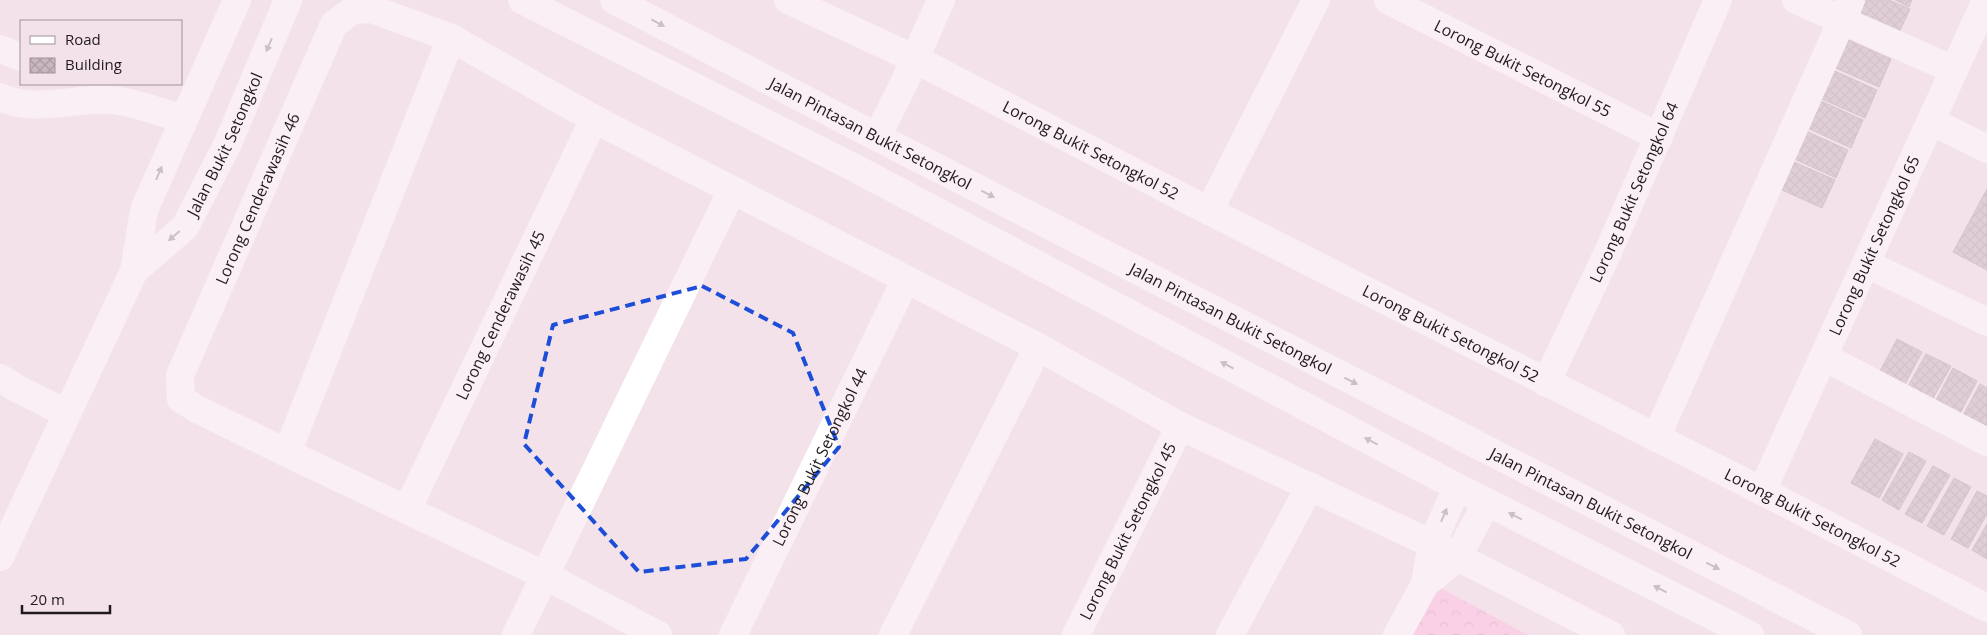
<svg xmlns="http://www.w3.org/2000/svg" width="1987" height="635" viewBox="0 0 1987 635" font-family="'Open Sans',sans-serif">
  <defs>
    <pattern id="park-crowns" width="20" height="18" patternUnits="userSpaceOnUse" patternTransform="scale(1.25)"><rect width="20" height="18" fill="#febade"/><path d="M2 6a3 3 0 1 1 6 0M12 15a3 3 0 1 1 6 0" fill="none" stroke="#d99fbe"/></pattern>
    <pattern id="building-cross-hatch" width="8" height="8" patternUnits="userSpaceOnUse" patternTransform="scale(1.25)"><rect width="8" height="8" fill="#c8b7bf"/><path d="M0 0l8 8M0 8l8-8" fill="none" stroke="#ac9da4"/></pattern>
  </defs>
  <rect width="100%" height="100%" fill="#f4e2eb"/>
  <polygon fill="url(#park-crowns)" points="1435,585 1528,635 1410,635"/>
  <g fill="url(#building-cross-hatch)" stroke="#b1a1a9">
    <polygon points="1855,0 1889,0 1910,9 1897,37 1848,15"/>
    <polygon points="1895,0 1912,0 1909,7"/>
    <polygon points="1842,37 1891,59 1879,87 1829,65"/>
    <polygon points="1828,68 1877,90 1865,118 1815,96"/>
    <polygon points="1814,98 1863,120 1851,148 1801,125"/>
    <polygon points="1799,128 1848,150 1836,178 1786,155"/>
    <polygon points="1785,158 1835,180 1822,208 1773,186"/>
    <polygon points="1987,189 1987,270 1953,252"/>
    <polygon points="1897,339 1922,352 1903,388 1878,375"/>
    <polygon points="1926,354 1951,366 1931,402 1906,390"/>
    <polygon points="1953,368 1977,381 1958,417 1934,404"/>
    <polygon points="1980,384 1987,388 1987,430 1961,419"/>
    <polygon points="1875,439 1903,454 1879,498 1851,483"/>
    <polygon points="1909,452 1926,461 1899,510 1882,500"/>
    <polygon points="1933,466 1950,475 1922,523 1905,514"/>
    <polygon points="1954,478 1971,487 1944,535 1927,526"/>
    <polygon points="1977,491 1987,496 1987,514 1968,548 1951,539"/>
    <polygon points="1987,524 1987,559 1972,550"/>
  </g>
  <g fill="none" stroke-linecap="round" stroke-linejoin="round">
    <g stroke="#fff" stroke-width="28">
      <path id="s1" d="M788,0L915,59L1209,211L1762,491L1987,608"/>
      <path id="s2" d="M1388,0L1659,137"/>
      <polyline points="1796,0 1954,70"/>
      <polyline points="0,49 21,57"/>
      <path d="M0,97C35,113 73,98 110,100C132,101 162,113 184,119"/>
      <polyline points="1931,121 1987,149"/>
      <polyline points="877,137 905,81 941,0"/>
      <polyline points="1209,211 1316,0"/>
      <polyline points="1867,264 1987,322"/>
      <path id="s3" d="M134,271L185,227L228,143L288,0"/>
      <polyline points="1824,357 1987,442"/>
      <polyline points="0,378 18,389 66,413"/>
      <path id="s4" d="M1546,383L1609,250L1718,0"/>
      <polyline points="1656,438 1851,0"/>
      <polyline points="287,453 451,38"/>
      <polyline points="1457,487 1432,544 1425,584 1457,558 1487,502"/>
      <path id="s5" d="M1762,491L1986,0"/>
      <path id="s6" d="M407,510L594,119"/>
      <polyline points="0,557 134,271 144,210 237,0"/>
      <polyline points="516,635 732,190"/>
      <path id="s7" d="M658,635L546,576L287,453L197,409L181,399L180,375L334,24L353,10L372,9L451,38L594,119L1038,347L1180,426L1432,544L1611,635"/>
      <path id="s8" d="M733,635L906,279"/>
      <polyline points="893,635 1038,347"/>
      <path id="s9" d="M1076,635L1180,426"/>
      <polyline points="1230,635 1310,486"/>
      <polyline points="1397,635 1425,584"/>
    </g>
    <g stroke="#fff" stroke-width="28">
      <polyline points="522,0 851,166 1457,487 1750,635"/>
      <path id="s10" d="M614,0L877,137L1848,635"/>
      <polyline points="287,1 288,0"/>
    </g>
  </g>
  <defs><path id="oneway-solid" d="M-6-.8H1V-3.2L6.5 0L1 3.2V.8H-6Z" transform="scale(1.25)"/></defs>
  <g fill="#9b9899">
    <use href="#oneway-solid" transform="translate(658 23) rotate(28)"/>
    <use href="#oneway-solid" transform="translate(269 45) rotate(113)"/>
    <use href="#oneway-solid" transform="translate(159 173) rotate(-67)"/>
    <use href="#oneway-solid" transform="translate(988 194) rotate(27)"/>
    <use href="#oneway-solid" transform="translate(174 236) rotate(139)"/>
    <use href="#oneway-solid" transform="translate(1227 365) rotate(-152)"/>
    <use href="#oneway-solid" transform="translate(1351 381) rotate(27)"/>
    <use href="#oneway-solid" transform="translate(1371 441) rotate(-152)"/>
    <use href="#oneway-solid" transform="translate(1444 515) rotate(-67)"/>
    <use href="#oneway-solid" transform="translate(1515 516) rotate(-153)"/>
    <use href="#oneway-solid" transform="translate(1713 566) rotate(27)"/>
    <use href="#oneway-solid" transform="translate(1660 589) rotate(-153)"/>
  </g>
  <path d="M0 0H1987V635H0ZM702,286L793,333L839,447L746,559L639,572L524,444L553,325Z" fill="#f4e2eb" fill-opacity=".55" fill-rule="evenodd"/>
  <path fill="none" stroke="#1d4ed8" stroke-width="4" stroke-dasharray="10 6" stroke-linejoin="round" d="M702,286L793,333L839,447L746,559L639,572L524,444L553,325Z"/>
  <g text-anchor="middle" stroke-width="4.5" stroke-linejoin="round" paint-order="stroke">
    <g font-size="16" fill="#201a1d" stroke="#f4e2eb">
      <text dy="6" stroke="none"><textPath href="#s2" startOffset="151">Lorong Bukit Setongkol 55</textPath></text>
      <text dy="6" stroke="none"><textPath href="#s10" startOffset="289">Jalan Pintasan Bukit Setongkol</textPath></text>
      <text dy="6" stroke="none"><textPath href="#s3" startOffset="159">Jalan Bukit Setongkol</textPath></text>
      <text dy="6" stroke="none"><textPath href="#s1" startOffset="338">Lorong Bukit Setongkol 52</textPath></text>
      <text dy="6" stroke="none"><textPath href="#s4" startOffset="210">Lorong Bukit Setongkol 64</textPath></text>
      <text dy="6" stroke="none"><textPath href="#s7" startOffset="749">Lorong Cenderawasih 46</textPath></text>
      <text dy="6" stroke="none"><textPath href="#s5" startOffset="270">Lorong Bukit Setongkol 65</textPath></text>
      <text dy="6" stroke="none"><textPath href="#s6" startOffset="216">Lorong Cenderawasih 45</textPath></text>
      <text dy="6" stroke="none"><textPath href="#s10" startOffset="694">Jalan Pintasan Bukit Setongkol</textPath></text>
      <text dy="6" stroke="none"><textPath href="#s1" startOffset="742">Lorong Bukit Setongkol 52</textPath></text>
      <text dy="6" stroke="none"><textPath href="#s8" startOffset="198">Lorong Bukit Setongkol 44</textPath></text>
      <text dy="6" stroke="none"><textPath href="#s10" startOffset="1099">Jalan Pintasan Bukit Setongkol</textPath></text>
      <text dy="6" stroke="none"><textPath href="#s1" startOffset="1148">Lorong Bukit Setongkol 52</textPath></text>
      <text dy="6" stroke="none"><textPath href="#s9" startOffset="116">Lorong Bukit Setongkol 45</textPath></text>
    </g>
  </g>
  <rect x="20" y="20" width="162" height="65" fill="#f4e2eb" stroke="#9f9299"/>
  <rect x="30" y="36" width="25" height="8" fill="#ffffff" stroke="#9f9299"/>
  <text x="65" y="45" font-size="15" fill="#201a1d">Road</text>
  <rect x="30" y="58" width="25" height="15" fill="url(#building-cross-hatch)" stroke="#9f9299"/>
  <text x="65" y="70" font-size="15" fill="#201a1d">Building</text>
  <path d="M22 605v8h88v-8" fill="none" stroke="#201a1d" stroke-width="2.5"/>
  <text x="30" y="605" font-size="15" fill="#201a1d" stroke="#f4e2eb" stroke-width="4" paint-order="stroke">20 m</text>
</svg>
